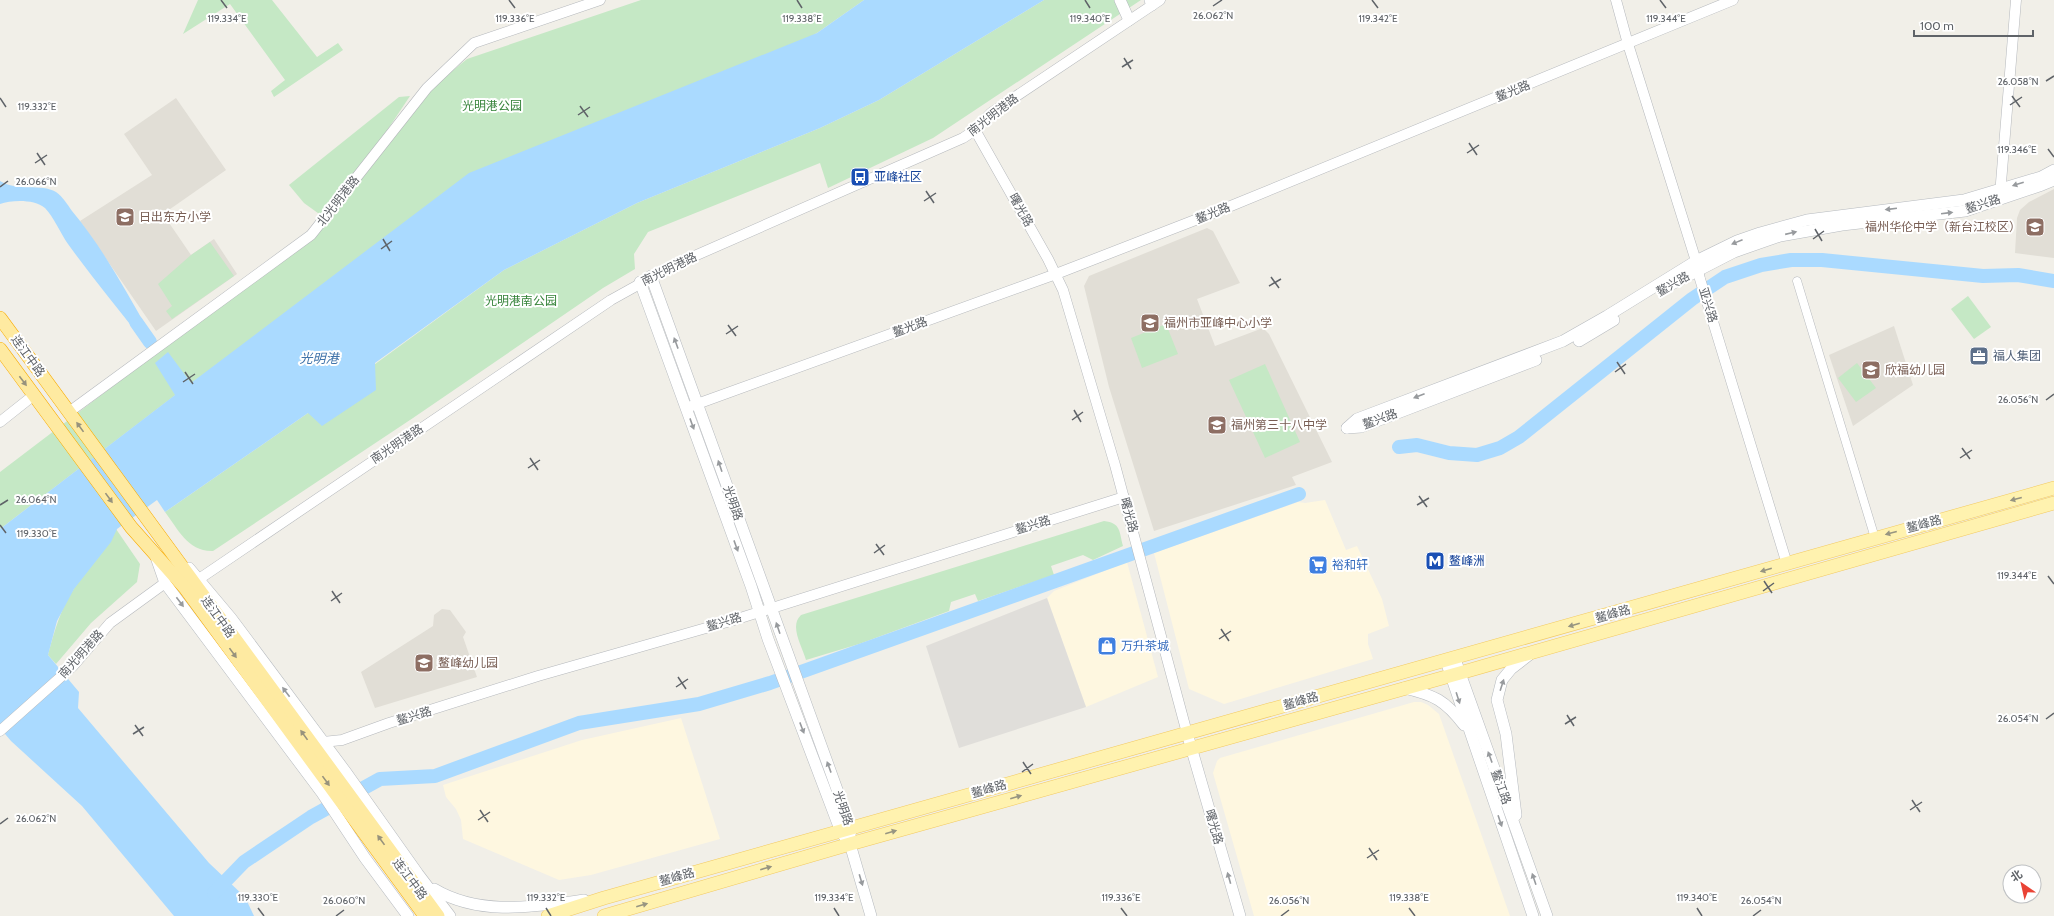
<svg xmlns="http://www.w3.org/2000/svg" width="2054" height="916" viewBox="0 0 2054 916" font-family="Cabin,'Noto Sans SC',sans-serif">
  <rect width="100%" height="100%" fill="#f1efe8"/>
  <g fill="#fef7e0">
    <polygon points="1325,500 1346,550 1357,546 1382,599 1389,626 1368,634 1368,644 1373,659 1224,704 1189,689 1154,553 1298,502 1305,503"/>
    <polygon points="1127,562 1158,677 1086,707 1047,598 1054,591"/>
    <polygon points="1414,702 1421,702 1428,705 1439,714 1510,916 1254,916 1213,773 1217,761 1220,758"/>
    <polygon points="681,718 720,839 591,875 559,880 463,839 461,820 456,809 446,797 443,785 582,740"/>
  </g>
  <polygon fill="#e0deda" points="1047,598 1086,707 959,748 926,646"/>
  <g fill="#e1ded6">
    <polygon points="176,98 226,170 163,214 191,255 214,239 237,274 156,331 80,221 152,175 124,134"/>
    <polygon points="2054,189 2054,258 2015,253 2017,218 2020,210 2029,202"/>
    <polygon points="1207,228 1213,231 1240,283 1197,299 1215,346 1263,328 1269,334 1332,462 1292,477 1296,485 1154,531 1109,387 1084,286 1089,276"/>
    <polygon points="1894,326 1913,385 1853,426 1829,355"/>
    <polygon points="442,609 450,610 466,632 463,637 477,677 375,708 361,672 433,626 434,615"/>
  </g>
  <g fill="#c5e8c5">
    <polygon points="198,0 272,0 317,57 338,43 343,50 274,97 271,91 285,80 230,4 183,34"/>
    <polygon points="641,0 864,0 817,33 182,390 0,529 0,472 146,361 316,236 435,85 467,59"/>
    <path d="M1044,0H1141L933,138L828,188L820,163L648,232L634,254L635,269L603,288L413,418L213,551C188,552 178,529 165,512L308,413L504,270L637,203L820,128L879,100Z"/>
    <polygon points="410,96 380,141 322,216 304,203 289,185 399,97"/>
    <polygon points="210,242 234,276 172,319 166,311 172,306 158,284 191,255"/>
    <polygon points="1968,296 1991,327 1974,339 1951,309"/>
    <polygon points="1166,324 1178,354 1142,368 1131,338"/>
    <polygon points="1857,363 1876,388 1856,402 1838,378"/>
    <polygon points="1265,364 1300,442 1265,458 1229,380"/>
    <path d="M1104,521C1121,523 1119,531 1123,546L1093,560L1083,555L1051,566L1054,575L978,601L975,594L951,602L949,611L859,644L806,660C802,646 789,626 801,615Z"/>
    <path d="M116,529L140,564L137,582L91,623L56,664L48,655C54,632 61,607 75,587C89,567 106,551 116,529Z"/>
  </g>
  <g fill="#aadaff">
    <polygon points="864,0 1044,0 879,100 820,128 637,203 504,270 375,363 376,390 322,426 308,413 165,512 157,500 117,529 111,542 74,589 57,621 48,655 79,692 78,708 209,863 245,897 254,916 174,916 82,806 11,741 0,728 0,529 175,395 155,363 168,352 191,383 469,173 817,33"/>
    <path d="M0,181C17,192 41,183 56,192C62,196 68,205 72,211C102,247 125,289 148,330L147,337H140C116,306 91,276 68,244C61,234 53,216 45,208C34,199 12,200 0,204Z"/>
  </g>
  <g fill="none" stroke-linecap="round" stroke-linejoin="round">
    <g stroke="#aadaff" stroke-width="14">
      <polyline points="136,322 150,342"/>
      <polyline points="1399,447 1417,445 1449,453 1477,455 1500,448 1519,437 1692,299 1725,277 1761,265 1791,260 1822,260 1983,276 2018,275 2054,281"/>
      <polyline points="214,893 244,862 311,817 380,779 435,776 579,723 699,704 770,683 1299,494"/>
    </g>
    <defs>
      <polyline id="minor" points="1797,281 1875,538"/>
      <g id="tertiary">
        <polyline points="1616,0 1628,44 1696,261 1700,279 1787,564"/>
        <polyline points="975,130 1048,259 1063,290 1115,465 1187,733"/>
        <polyline points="2000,195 2016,0"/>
        <polyline points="686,408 1056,274 1221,210 1733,0"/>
        <polyline points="69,412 311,235 427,88 474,43 600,0"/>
        <polyline points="0,422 34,395"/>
        <polyline points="199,579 611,300 674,265 963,138 975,130 991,113 1160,0"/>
        <polyline points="0,731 73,666 110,623 165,583"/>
        <polyline points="323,742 342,740 389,723 538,676 734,620 1124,497"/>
      </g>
      <g id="secondary">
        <polyline points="1120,0 1129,20"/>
        <polyline points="1150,0 1152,5"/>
        <polyline points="651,276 843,806 851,829 850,835"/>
        <polyline points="640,282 751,586 768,639 841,832 850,844 871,916"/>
        <polyline points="1668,286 1734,252 1780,236 1842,225 1965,211 2042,185 2054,180"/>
        <polyline points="1579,341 1614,320"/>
        <polyline points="1347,428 1357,419 1563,341 1607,316 1696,261 1737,241 1760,233 1807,220 1964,200 2041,177 2054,170"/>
        <polyline points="1347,428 1361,427 1536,360"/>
        <polyline points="156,557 165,583 322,793 365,858 408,916"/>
        <polyline points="189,568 231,618 345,771 418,874 450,916"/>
        <polyline points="1455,659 1547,916"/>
        <polyline points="1446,661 1533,916"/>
        <path d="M1404,688C1434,695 1445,700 1464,725"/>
        <polyline points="1187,733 1240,916"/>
        <polyline points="1516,815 1506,734 1497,700 1502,680 1511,669 1529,655"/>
        <path d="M434,889C479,916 532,907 584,900"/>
      </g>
      <g id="primary">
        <polyline points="548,916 604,898 2054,488"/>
        <polyline points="604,916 850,844 1460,673 2054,503"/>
      </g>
      <g id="trunk">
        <polyline points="0,318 438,916"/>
        <polyline points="0,349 131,527 185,588 425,916"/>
      </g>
    </defs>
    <use href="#minor" stroke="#b5b8bc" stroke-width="9"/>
    <use href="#tertiary" stroke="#b5b8bc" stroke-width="11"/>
    <use href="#secondary" stroke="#b6babf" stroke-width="12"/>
    <use href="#primary" stroke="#f2c960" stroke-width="14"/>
    <use href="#trunk" stroke="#f9ab00" stroke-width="14"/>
    <use href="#minor" stroke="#fff" stroke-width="8"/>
    <use href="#tertiary" stroke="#fff" stroke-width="10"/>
    <use href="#secondary" stroke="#fff" stroke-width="11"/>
    <use href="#primary" stroke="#fff2af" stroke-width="13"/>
    <use href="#trunk" stroke="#feeaa1" stroke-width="13"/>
  </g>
  <defs><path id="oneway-solid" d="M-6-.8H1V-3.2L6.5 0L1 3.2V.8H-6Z"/></defs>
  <g fill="#979a9d">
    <use href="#oneway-solid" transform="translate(2018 184) rotate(163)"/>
    <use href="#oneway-solid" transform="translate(1891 209) rotate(173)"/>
    <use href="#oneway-solid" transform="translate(1947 213) rotate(-7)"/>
    <use href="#oneway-solid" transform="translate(1791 233) rotate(-13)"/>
    <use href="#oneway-solid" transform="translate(1737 242) rotate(158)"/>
    <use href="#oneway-solid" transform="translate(676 343) rotate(-110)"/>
    <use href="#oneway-solid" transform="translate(1419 396) rotate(159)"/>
    <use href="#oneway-solid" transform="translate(692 424) rotate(70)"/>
    <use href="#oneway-solid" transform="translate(720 466) rotate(-109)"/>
    <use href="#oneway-solid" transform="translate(736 546) rotate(70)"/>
    <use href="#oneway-solid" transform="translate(180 602) rotate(53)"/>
    <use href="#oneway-solid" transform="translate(778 628) rotate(-109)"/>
    <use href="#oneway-solid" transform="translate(1502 685) rotate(-72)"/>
    <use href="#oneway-solid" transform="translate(286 692) rotate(-127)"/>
    <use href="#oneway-solid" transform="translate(1458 698) rotate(72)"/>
    <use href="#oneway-solid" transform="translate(802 728) rotate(69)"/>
    <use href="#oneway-solid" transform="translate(1490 757) rotate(-110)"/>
    <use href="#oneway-solid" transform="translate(829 767) rotate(-110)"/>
    <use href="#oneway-solid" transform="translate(1500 821) rotate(71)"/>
    <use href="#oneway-solid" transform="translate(1229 878) rotate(-106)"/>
    <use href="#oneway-solid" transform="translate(1534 879) rotate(-109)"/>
    <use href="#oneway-solid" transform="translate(861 880) rotate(73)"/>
  </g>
  <g fill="#97927c">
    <use href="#oneway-solid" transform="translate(23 381) rotate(53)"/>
    <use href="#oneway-solid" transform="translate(80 427) rotate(-126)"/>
    <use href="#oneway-solid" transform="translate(109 498) rotate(54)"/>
    <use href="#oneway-solid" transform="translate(233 653) rotate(54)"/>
    <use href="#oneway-solid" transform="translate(304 735) rotate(-126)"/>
    <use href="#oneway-solid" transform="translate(326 781) rotate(54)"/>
    <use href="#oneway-solid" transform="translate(381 840) rotate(-126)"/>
  </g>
  <g fill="#979581">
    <use href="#oneway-solid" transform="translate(2016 499) rotate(165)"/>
    <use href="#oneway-solid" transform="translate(1891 533) rotate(165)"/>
    <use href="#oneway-solid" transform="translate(1766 570) rotate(164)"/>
    <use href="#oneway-solid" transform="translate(1574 625) rotate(164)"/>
    <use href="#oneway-solid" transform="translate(1016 797) rotate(-16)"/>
    <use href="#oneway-solid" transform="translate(891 832) rotate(-16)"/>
    <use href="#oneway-solid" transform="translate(766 868) rotate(-16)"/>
    <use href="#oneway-solid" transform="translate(642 905) rotate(-16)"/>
  </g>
  <path fill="none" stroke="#5f6368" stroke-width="1.5" d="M221,0L227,8M509,0L515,8M797,0L802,8M1085,0L1090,8M1372,0L1378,8M1660,0L1666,8M1213,6L1222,0M1124,58L1131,69M1122,67L1133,60M2046,81L2054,76M2012,96L2020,107M0,98L6,107M2010,105L2022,97M580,106L588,117M578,115L590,107M1469,143L1477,155M2048,149L2054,157M37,153L45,165M1467,153L1479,145M35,163L47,155M0,187L8,181M926,191L934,203M924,201L936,193M1815,229L1822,241M383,239L390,251M1813,239L1824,231M381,249L392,241M1271,277L1279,288M1269,286L1281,279M728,325L736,336M726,334L738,326M1617,362L1625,374M185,372L193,384M1615,372L1626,364M183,382L195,374M2046,400L2054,394M1074,410L1081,422M1072,420L1083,412M1962,448L1970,459M530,458L538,470M1960,458L1972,450M528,468L540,460M1419,496L1427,507M0,505L8,500M1417,505L1429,498M0,525L6,533M876,544L884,555M874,553L885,545M2048,576L2054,584M1764,581L1772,593M332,591L340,603M1763,591L1774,583M331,601L342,593M1221,629L1229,641M1219,639L1231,631M678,677L686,689M676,687L688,679M1567,715L1574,726M2046,719L2054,713M1565,724L1576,717M135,725L143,736M133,734L144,727M1023,762L1031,774M1022,772L1033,764M1912,800L1920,812M480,810L488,822M1910,810L1922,802M478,820L490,812M0,824L8,818M1369,848L1377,860M1367,858L1379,850M258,908L264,916M546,908L551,916M834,908L839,916M1121,908L1127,916M1409,908L1415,916M1697,908L1702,916M336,916L344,910M1281,916L1289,910M1753,916L1761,910"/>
  <defs>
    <symbol id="bus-square" viewBox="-11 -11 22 22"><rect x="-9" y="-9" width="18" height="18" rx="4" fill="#1a4fb4" stroke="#fff"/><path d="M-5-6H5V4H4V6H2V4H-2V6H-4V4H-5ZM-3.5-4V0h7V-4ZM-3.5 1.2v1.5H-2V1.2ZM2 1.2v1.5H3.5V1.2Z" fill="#fff"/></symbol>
    <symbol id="school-square" viewBox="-11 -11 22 22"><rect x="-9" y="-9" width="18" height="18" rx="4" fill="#8d6e63" stroke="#fff"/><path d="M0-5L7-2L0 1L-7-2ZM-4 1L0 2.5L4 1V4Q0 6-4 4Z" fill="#fff"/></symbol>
    <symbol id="office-square" viewBox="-11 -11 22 22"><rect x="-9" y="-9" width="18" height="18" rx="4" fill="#5c6f8a" stroke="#fff"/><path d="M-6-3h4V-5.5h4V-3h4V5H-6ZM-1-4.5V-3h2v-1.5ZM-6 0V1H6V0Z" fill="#fff"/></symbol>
    <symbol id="metro-square" viewBox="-11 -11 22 22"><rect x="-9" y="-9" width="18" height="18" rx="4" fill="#1a4fb4" stroke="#fff"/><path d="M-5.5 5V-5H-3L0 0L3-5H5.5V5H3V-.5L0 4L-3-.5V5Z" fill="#fff"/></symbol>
    <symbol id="supermarket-square" viewBox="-11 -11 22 22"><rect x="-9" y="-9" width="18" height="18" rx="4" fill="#3f7fe0" stroke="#fff"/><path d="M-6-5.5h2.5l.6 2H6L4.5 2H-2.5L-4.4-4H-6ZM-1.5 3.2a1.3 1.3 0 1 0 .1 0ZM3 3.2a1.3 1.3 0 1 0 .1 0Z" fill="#fff"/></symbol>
    <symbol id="shop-square" viewBox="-11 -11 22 22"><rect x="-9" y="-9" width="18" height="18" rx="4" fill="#3f7fe0" stroke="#fff"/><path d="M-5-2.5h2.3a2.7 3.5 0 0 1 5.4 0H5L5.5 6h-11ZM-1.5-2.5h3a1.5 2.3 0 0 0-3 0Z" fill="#fff"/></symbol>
  </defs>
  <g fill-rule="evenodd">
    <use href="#bus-square" x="849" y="166" width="22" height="22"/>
    <use href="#school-square" x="114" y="206" width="22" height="22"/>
    <use href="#school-square" x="2024" y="216" width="22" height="22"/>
    <use href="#school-square" x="1139" y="312" width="22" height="22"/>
    <use href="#office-square" x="1968" y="345" width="22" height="22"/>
    <use href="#school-square" x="1860" y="359" width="22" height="22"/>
    <use href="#school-square" x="1206" y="414" width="22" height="22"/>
    <use href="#metro-square" x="1424" y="550" width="22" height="22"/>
    <use href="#supermarket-square" x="1307" y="554" width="22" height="22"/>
    <use href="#shop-square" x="1096" y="635" width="22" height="22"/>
    <use href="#school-square" x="413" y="652" width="22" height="22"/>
  </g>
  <g text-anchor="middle" stroke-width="4" stroke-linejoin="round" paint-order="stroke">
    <g font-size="12" fill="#5f6368" stroke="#fff">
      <text transform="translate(1513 91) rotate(-22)" y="4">鳌光路</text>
      <text transform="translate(993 115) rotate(-38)" y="4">南光明港路</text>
      <text transform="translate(338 201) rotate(-52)" y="4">北光明港路</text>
      <text transform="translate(1983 204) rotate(-18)" y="4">鳌兴路</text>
      <text transform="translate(1021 210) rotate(61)" y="4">曙光路</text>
      <text transform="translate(1213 213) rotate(-22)" y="4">鳌光路</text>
      <text transform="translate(669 269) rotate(-26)" y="4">南光明港路</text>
      <text transform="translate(1673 284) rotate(-30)" y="4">鳌兴路</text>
      <text transform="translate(1708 305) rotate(73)" y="4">亚兴路</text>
      <text transform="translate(910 327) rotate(-20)" y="4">鳌光路</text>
      <text transform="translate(28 356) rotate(54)" y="4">连江中路</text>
      <text transform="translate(1380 419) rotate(-20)" y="4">鳌兴路</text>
      <text transform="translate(397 444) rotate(-34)" y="4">南光明港路</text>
      <text transform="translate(733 503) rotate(71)" y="4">光明路</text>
      <text transform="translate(1129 515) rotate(75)" y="4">曙光路</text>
      <text transform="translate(1924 524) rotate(-15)" y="4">鳌峰路</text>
      <text transform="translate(1033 525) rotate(-17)" y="4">鳌兴路</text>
      <text transform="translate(1613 614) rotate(-16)" y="4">鳌峰路</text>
      <text transform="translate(218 617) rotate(54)" y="4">连江中路</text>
      <text transform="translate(724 622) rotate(-17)" y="4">鳌兴路</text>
      <text transform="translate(81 654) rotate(-48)" y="4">南光明港路</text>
      <text transform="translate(1301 701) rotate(-16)" y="4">鳌峰路</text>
      <text transform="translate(414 716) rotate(-17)" y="4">鳌兴路</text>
      <text transform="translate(1501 787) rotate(70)" y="4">鳌江路</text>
      <text transform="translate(989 789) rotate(-16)" y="4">鳌峰路</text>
      <text transform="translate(843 808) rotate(71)" y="4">光明路</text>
      <text transform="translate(1214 827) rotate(74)" y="4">曙光路</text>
      <text transform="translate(677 877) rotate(-16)" y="4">鳌峰路</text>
      <text transform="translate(410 879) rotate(53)" y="4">连江中路</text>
    </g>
    <g font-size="12" fill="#348238" stroke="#fff">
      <text x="492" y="110">光明港公园</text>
      <text x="521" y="305">光明港南公园</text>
    </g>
    <g font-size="12" fill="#164399" stroke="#fff" text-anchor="start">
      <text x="874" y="181">亚峰社区</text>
      <text x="1449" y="565">鳌峰洲</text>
    </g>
    <g font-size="12" fill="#785e54" stroke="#fff" text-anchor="start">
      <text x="139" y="221">日出东方小学</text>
      <text x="2021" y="231" text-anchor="end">福州华伦中学（新台江校区）</text>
      <text x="1164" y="327">福州市亚峰中心小学</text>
      <text x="1885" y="374">欣福幼儿园</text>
      <text x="1231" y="429">福州第三十八中学</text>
      <text x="438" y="667">鳌峰幼儿园</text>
    </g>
    <g font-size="12" fill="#4e5e75" stroke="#fff" text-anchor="start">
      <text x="1993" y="360">福人集团</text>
    </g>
    <g font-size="12" fill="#366cbe" stroke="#fff" text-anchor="start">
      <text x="1332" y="569">裕和轩</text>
      <text x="1121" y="650">万升茶城</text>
    </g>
    <g font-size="13" font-style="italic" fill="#4174aa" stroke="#fff">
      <text x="319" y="363">光明港</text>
    </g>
  </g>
  <g font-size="10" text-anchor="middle" fill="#5f6368" stroke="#fff" stroke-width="4" stroke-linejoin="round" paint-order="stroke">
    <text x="1213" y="19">26.062°N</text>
    <text x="227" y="22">119.334°E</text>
    <text x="515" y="22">119.336°E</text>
    <text x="802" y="22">119.338°E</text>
    <text x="1090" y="22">119.340°E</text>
    <text x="1378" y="22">119.342°E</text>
    <text x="1666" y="22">119.344°E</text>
    <text x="2018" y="85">26.058°N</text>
    <text x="37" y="110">119.332°E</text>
    <text x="2017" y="153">119.346°E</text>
    <text x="36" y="185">26.066°N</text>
    <text x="2018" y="403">26.056°N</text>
    <text x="36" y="503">26.064°N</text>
    <text x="37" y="537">119.330°E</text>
    <text x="2017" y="579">119.344°E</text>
    <text x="2018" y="722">26.054°N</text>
    <text x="36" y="822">26.062°N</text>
    <text x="258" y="901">119.330°E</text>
    <text x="546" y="901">119.332°E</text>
    <text x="834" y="901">119.334°E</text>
    <text x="1121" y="901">119.336°E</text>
    <text x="1409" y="901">119.338°E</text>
    <text x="1697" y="901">119.340°E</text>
    <text x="344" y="904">26.060°N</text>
    <text x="1289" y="904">26.056°N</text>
    <text x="1761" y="904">26.054°N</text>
  </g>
  <g transform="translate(2022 884) rotate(326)"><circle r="19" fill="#ffffff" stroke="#bfc1c3"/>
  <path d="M0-3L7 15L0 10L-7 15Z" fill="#ea4335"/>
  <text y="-6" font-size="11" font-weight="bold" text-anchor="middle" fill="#5f6368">北</text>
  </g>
  <path d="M1914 30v6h119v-6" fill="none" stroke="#5f6368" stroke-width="2"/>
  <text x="1920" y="30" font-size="12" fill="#5f6368" stroke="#ffffff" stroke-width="3" paint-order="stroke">100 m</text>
</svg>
